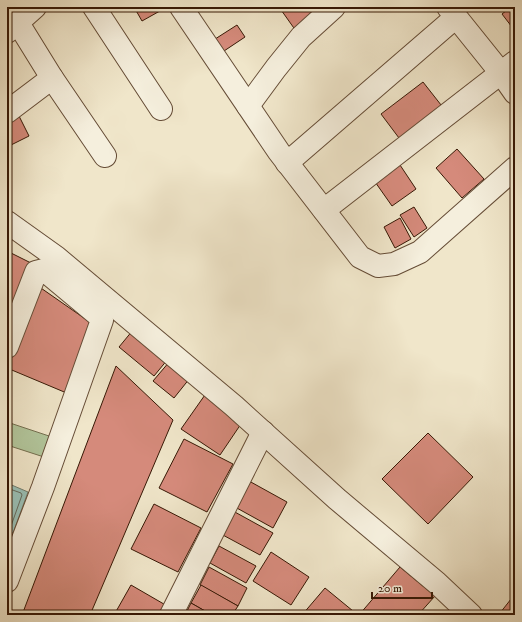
<svg xmlns="http://www.w3.org/2000/svg" width="522" height="622" viewBox="0 0 522 622" font-family="'IM FELL DW Pica',serif">
  <rect width="100%" height="100%" fill="#f0e6ca"/>
  <filter id="stains"><feTurbulence type="fractalNoise" baseFrequency=".005" numOctaves="4"/><feColorMatrix values="0 0 0 0 .2 0 0 0 0 .09 0 0 0 0 .02 0 0 0 .5 -.17"/></filter>
  <radialGradient id="worn" r=".72"><stop offset=".6" stop-color="#630" stop-opacity="0"/><stop offset="1" stop-color="#630" stop-opacity=".3"/></radialGradient>
  <polygon fill="#b2c69c" stroke="#746f50" points="7,422 55,438 47,458 7,445"/>
  <polygon fill="#9ac0b6" stroke="#727d6f" points="7,483 28,492 13,533 7,531"/>
  <g fill="none" stroke-linecap="round" stroke-linejoin="round">
    <polyline stroke="#686c5e" stroke-width="1" points="7,488 21,493 22,495 11,526 7,527"/>
  </g>
  <g fill="#d58a7b" stroke="#371805">
    <polygon points="134,7 167,7 142,21"/>
    <polygon points="279,7 310,7 316,16 296,31"/>
    <polygon points="511,7 515,7 515,31 502,14"/>
    <polygon points="237,25 245,37 221,53 212,41"/>
    <polygon points="423,82 445,110 402,142 381,114"/>
    <polygon points="18,114 29,136 9,146 7,142 7,120"/>
    <polygon points="457,149 484,179 462,198 436,168"/>
    <polygon points="398,162 416,189 392,206 373,179"/>
    <polygon points="414,207 427,228 414,237 400,215"/>
    <polygon points="400,218 411,239 395,248 384,227"/>
    <polygon points="7,251 33,264 7,332"/>
    <polygon points="38,286 94,325 69,394 7,368"/>
    <polygon points="133,330 168,359 154,376 119,347"/>
    <polygon points="170,361 190,378 174,398 153,381"/>
    <polygon points="116,366 173,420 90,615 22,615"/>
    <polygon points="207,392 245,418 220,455 181,429"/>
    <polygon points="428,433 473,477 428,524 382,479"/>
    <polygon points="184,439 233,464 207,512 159,488"/>
    <polygon points="249,481 287,502 273,528 235,507"/>
    <polygon points="154,504 201,528 178,572 131,549"/>
    <polygon points="233,511 273,533 260,555 221,534"/>
    <polygon points="7,532 19,537 7,563"/>
    <polygon points="219,546 256,566 246,583 210,563"/>
    <polygon points="271,552 309,577 291,605 253,581"/>
    <polygon points="209,567 247,588 238,606 200,585"/>
    <polygon points="400,567 435,596 418,615 359,615"/>
    <polygon points="131,585 169,607 164,615 114,615"/>
    <polygon points="201,585 238,606 232,615 212,615 191,603"/>
    <polygon points="325,588 353,611 350,615 302,615"/>
    <polygon points="515,594 515,615 502,615 500,613"/>
    <polygon points="191,603 212,615 185,615"/>
  </g>
  <g fill="none" stroke-linecap="round" stroke-linejoin="round">
    <defs>
      <g id="street">
        <polyline points="94,7 161,109"/>
        <polyline points="181,7 279,152 360,257 378,266 394,264 420,252 515,168"/>
        <polyline points="448,7 501,73 515,93"/>
        <polyline points="18,23 52,78 105,156"/>
        <polyline points="7,32 35,7"/>
        <polyline points="248,106 276,68 301,37 334,7"/>
        <polyline points="7,112 52,78"/>
        <polyline points="287,163 456,17"/>
        <polyline points="324,210 515,62"/>
        <polyline points="7,222 56,257 234,406 337,499 437,583 471,615"/>
        <polyline points="7,347 36,272 44,270 98,315 102,320 43,487 7,581"/>
        <polyline points="171,615 263,432"/>
      </g>
    </defs>
    <use href="#street" stroke="#654c36" stroke-width="24"/>
    <use href="#street" stroke="#f5efdd" stroke-width="22"/>
  </g>
  <rect width="522" height="622" fill="none" stroke="#f0e6ca" stroke-width="24"/>
  <rect x="8" y="8" width="506" height="606" fill="none" stroke="#371805" stroke-width="2"/>
  <rect x="12" y="12" width="498" height="598" fill="none" stroke="#371805"/>
  <path d="M372 592v6h60v-6" fill="none" stroke="#371805" stroke-width="2"/>
  <text x="378" y="592" font-size="12" fill="#371805" stroke="#f5efdd" stroke-width="3" paint-order="stroke">20 m</text>
  <rect width="100%" height="100%" filter="url(#stains)"/>
  <rect width="100%" height="100%" fill="url(#worn)"/>
</svg>
